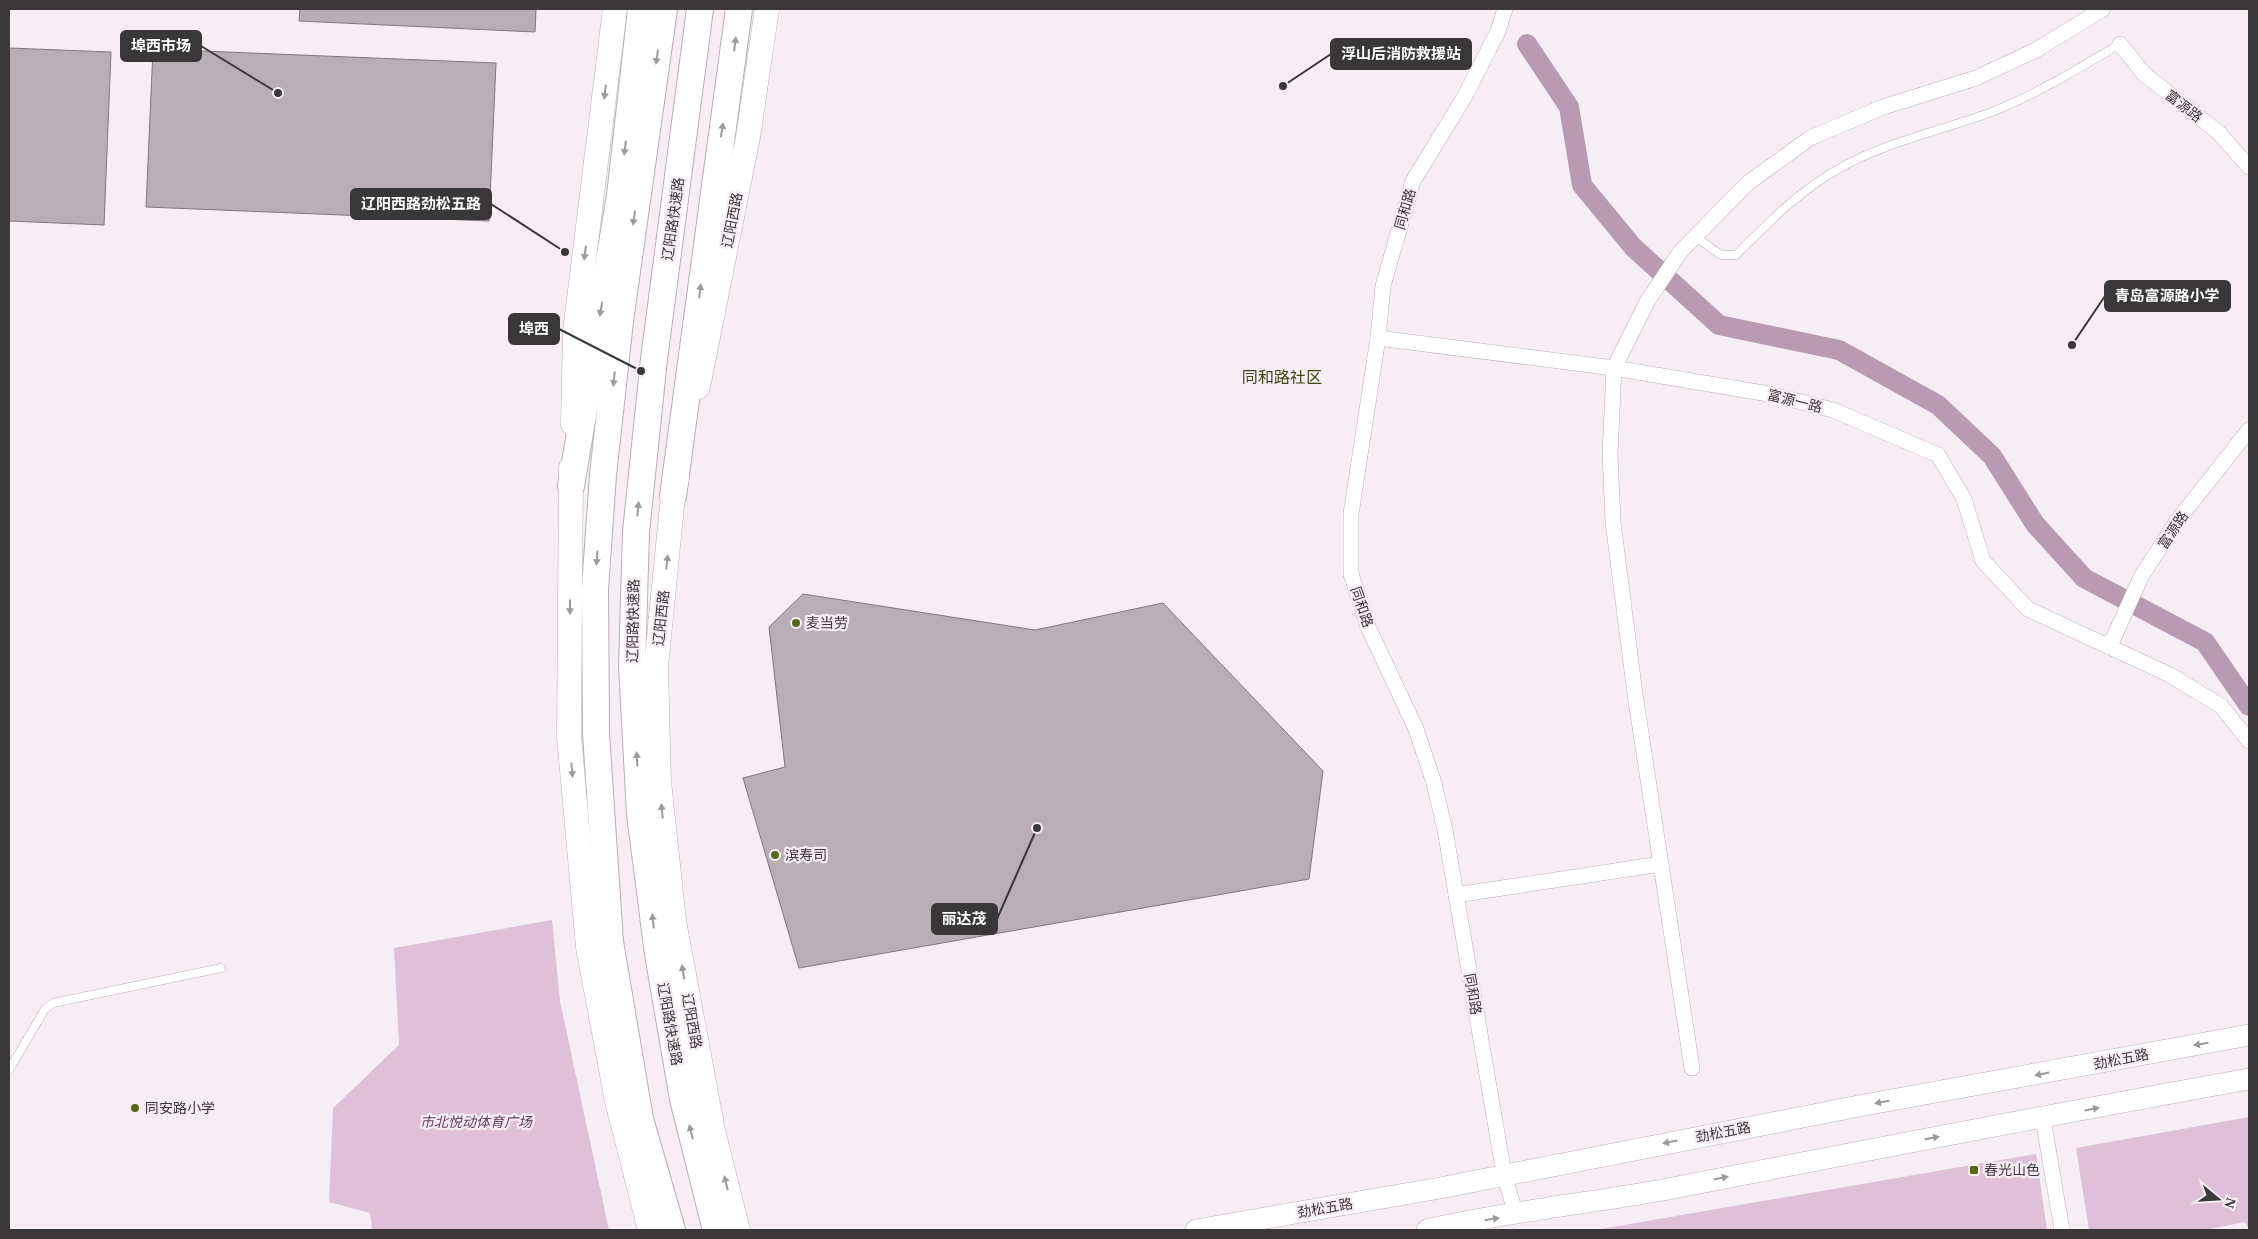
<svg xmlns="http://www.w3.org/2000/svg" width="2258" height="1239" viewBox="0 0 2258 1239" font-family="'Times New Roman','Noto Sans SC',serif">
  <rect width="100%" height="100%" fill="#f7eef5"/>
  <g fill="#dfc0d9">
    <polygon points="552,920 560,1001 609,1230 372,1230 370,1213 329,1202 333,1108 399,1045 394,948"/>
    <polygon points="2249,1117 2249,1230 2245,1222 2205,1230 2089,1230 2076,1148"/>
    <polygon points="2036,1154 2047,1230 1595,1230"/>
  </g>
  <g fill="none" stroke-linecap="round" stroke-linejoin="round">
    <polyline stroke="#b89ab3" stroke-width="20" points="1527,44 1569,107 1582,185 1633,247 1719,325 1839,350 1938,405 1992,456 2035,524 2084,578 2205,642 2249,706"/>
  </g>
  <g fill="#b8afb6" stroke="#81787f">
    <polygon points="300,9 536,9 535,32 299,21"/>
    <polygon points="9,48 111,52 104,225 9,221"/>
    <polygon points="153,49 496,63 489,221 146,207"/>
    <polygon points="803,594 1035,630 1163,603 1323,771 1309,879 799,968 743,778 785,767 769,627"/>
  </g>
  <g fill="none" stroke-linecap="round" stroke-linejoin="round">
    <defs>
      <g id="lane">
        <path d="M1694,236L1721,255H1736C1768,223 1800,190 1840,168C1886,142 1940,131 1989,113C2035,95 2078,69 2120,44"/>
        <polyline points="9,1070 45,1009 53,1003 221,968"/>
      </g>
      <g id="street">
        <polyline points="1505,9 1498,31 1465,96 1413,181 1383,286 1378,338 1351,514 1351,574 1369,629 1416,729 1434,783 1445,830 1504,1174 1516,1215"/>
        <polyline points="2120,44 2144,74 2218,132 2249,167"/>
        <polyline points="1378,338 1614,368 1769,394 1833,410 1938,455 1964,499 1983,561 2028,609 2170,675 2221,706 2249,741"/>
        <polyline points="2107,646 2113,639 2141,577 2177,521 2249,430"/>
        <polyline points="1456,895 1661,864"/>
        <polyline points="1692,1068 1635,694 1613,522 1610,454 1614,368 1647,302 1680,252 1748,183 1810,138 1883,107 1976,78 2036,50 2103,9"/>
        <polyline points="2043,1119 2062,1230"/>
      </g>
      <g id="secondary">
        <polyline points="1196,1230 1440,1188 1864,1105 2249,1035"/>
        <path d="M1427,1230C1504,1212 1584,1204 1663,1190C1858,1152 2053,1114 2249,1079"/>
      </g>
      <g id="primary">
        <polyline points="698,387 748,137 767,9"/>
        <polyline points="573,424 575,331 615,9"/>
        <polyline points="571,468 569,736 588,947 617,1101 650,1230"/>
        <polyline points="677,478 673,496 656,667 659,782 674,921 713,1131 738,1230"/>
      </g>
      <g id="highway">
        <polyline points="664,9 620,321 603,475 595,589 596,733 610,942 640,1119 672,1230"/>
        <polyline points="700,9 654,359 636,532 632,666 640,814 658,954 683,1099 716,1230"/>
        <polyline points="571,486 620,196 641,9"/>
        <polyline points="673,496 739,9"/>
      </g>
    </defs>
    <use href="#lane" stroke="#b8afb6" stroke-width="9"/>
    <use href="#street" stroke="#b8afb6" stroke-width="16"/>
    <use href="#secondary" stroke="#b8afb6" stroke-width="22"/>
    <use href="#primary" stroke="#b8afb6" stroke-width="25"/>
    <use href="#highway" stroke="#b8afb6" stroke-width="28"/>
    <use href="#lane" stroke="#fff" stroke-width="8"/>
    <use href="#street" stroke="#fff" stroke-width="15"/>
    <use href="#secondary" stroke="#fff" stroke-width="21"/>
    <use href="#primary" stroke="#fff" stroke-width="24"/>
    <use href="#highway" stroke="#fff" stroke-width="26"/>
  </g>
  <defs><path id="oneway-solid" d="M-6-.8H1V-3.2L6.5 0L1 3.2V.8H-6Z" transform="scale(1.25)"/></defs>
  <g fill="#9c9b9c">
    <use href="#oneway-solid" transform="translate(735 44) rotate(-83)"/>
    <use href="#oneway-solid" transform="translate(657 57) rotate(98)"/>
    <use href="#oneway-solid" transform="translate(605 92) rotate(97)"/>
    <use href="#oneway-solid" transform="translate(722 130) rotate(-81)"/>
    <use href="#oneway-solid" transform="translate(625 148) rotate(97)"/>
    <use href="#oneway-solid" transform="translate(634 218) rotate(98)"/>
    <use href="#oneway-solid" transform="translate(585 253) rotate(97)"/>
    <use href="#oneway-solid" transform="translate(700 291) rotate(-83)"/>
    <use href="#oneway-solid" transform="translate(601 309) rotate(100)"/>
    <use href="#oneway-solid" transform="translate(614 379) rotate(96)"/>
    <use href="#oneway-solid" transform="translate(638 509) rotate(-84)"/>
    <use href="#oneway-solid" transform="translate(597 558) rotate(94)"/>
    <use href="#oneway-solid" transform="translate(667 562) rotate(-84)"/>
    <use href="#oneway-solid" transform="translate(570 607) rotate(90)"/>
    <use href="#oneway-solid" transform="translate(637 759) rotate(-93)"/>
    <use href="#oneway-solid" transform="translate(572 770) rotate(85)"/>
    <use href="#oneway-solid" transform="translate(662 811) rotate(-96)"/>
    <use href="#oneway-solid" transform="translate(653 921) rotate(-97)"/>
    <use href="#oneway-solid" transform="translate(683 972) rotate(-100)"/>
    <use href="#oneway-solid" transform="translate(2201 1044) rotate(170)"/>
    <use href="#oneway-solid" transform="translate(2042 1074) rotate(169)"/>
    <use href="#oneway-solid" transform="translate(1882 1102) rotate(170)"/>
    <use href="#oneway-solid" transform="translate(2092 1109) rotate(-11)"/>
    <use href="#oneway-solid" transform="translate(691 1132) rotate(-104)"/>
    <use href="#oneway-solid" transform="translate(1932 1138) rotate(-10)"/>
    <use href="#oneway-solid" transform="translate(1670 1142) rotate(169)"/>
    <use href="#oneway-solid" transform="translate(1721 1178) rotate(-11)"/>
    <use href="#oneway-solid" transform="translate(726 1183) rotate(-104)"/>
    <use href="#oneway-solid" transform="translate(1492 1219) rotate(-9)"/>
  </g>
  <g fill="#556915" stroke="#f7eef5" stroke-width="2">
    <circle cx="796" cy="623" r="5"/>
    <circle cx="775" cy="855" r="5"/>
    <circle cx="135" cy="1108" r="5"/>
    <rect x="1969" y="1165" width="10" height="10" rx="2.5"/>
  </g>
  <g text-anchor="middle" stroke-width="4.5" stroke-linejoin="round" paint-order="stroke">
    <g font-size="14" fill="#3a3739" stroke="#f7eef5">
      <text transform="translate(2184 106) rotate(38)" y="5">富源路</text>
      <text transform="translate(1405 209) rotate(-74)" y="5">同和路</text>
      <text transform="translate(673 219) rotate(-82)" y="5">辽阳路快速路</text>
      <text transform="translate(732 220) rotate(-79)" y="5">辽阳西路</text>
      <text transform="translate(1795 401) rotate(14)" y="5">富源一路</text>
      <text transform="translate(2173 530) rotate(-56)" y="5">富源路</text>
      <text transform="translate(1362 607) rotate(71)" y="5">同和路</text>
      <text transform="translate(661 618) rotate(-84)" y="5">辽阳西路</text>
      <text transform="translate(633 621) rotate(-89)" y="5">辽阳路快速路</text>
      <text transform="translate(1473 994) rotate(80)" y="5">同和路</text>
      <text transform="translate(692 1021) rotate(80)" y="5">辽阳西路</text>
      <text transform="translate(670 1024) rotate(80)" y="5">辽阳路快速路</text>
      <text transform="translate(2121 1059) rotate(-11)" y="5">劲松五路</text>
      <text transform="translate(1723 1132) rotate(-11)" y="5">劲松五路</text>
      <text transform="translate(1325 1208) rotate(-10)" y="5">劲松五路</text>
    </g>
    <g font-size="14" fill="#3a3739" stroke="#f7eef5" text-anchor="start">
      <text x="806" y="628">麦当劳</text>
      <text x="785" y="860">滨寿司</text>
      <text x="145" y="1113">同安路小学</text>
      <text x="1984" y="1175">春光山色</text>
    </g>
    <g font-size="14" font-style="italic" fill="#643b5f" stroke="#f7eef5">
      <text x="476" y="1127">市北悦动体育广场</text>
    </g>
    <g font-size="16" fill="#3b4911" stroke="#f7eef5">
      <text x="1282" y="383">同和路社区</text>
    </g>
  </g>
  <path fill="none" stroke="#3a3739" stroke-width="2" d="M278 93L201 46M1283 86L1331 54M565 252L491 204M2072 345L2105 296M641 371L559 329M1037 828L997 919"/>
  <g fill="#3a3739" stroke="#f7eef5" stroke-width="2">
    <circle cx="278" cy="93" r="5"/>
    <circle cx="1283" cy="86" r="5"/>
    <circle cx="565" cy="252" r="5"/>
    <circle cx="2072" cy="345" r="5"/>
    <circle cx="641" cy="371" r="5"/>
    <circle cx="1037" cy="828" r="5"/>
  </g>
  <g fill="#3a3739" stroke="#3a3739" stroke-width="2">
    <rect x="121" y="31" width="80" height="30" rx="5"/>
    <rect x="1331" y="39" width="140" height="30" rx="5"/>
    <rect x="351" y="189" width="140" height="30" rx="5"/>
    <rect x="2105" y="281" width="125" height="30" rx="5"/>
    <rect x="509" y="314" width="50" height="30" rx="5"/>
    <rect x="932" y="904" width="65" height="30" rx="5"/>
  </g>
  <g font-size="15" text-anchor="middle" font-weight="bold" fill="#fff">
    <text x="161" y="51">埠西市场</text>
    <text x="1401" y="59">浮山后消防救援站</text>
    <text x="421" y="209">辽阳西路劲松五路</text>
    <text x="2167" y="301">青岛富源路小学</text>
    <text x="534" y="334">埠西</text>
    <text x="964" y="924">丽达茂</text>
  </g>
  <rect width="2258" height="1239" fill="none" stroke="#3a3739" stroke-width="20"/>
  <g transform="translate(2218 1199) rotate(108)" stroke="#f7eef5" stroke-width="4" paint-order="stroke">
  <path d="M0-4L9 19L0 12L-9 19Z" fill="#3a3739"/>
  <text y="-8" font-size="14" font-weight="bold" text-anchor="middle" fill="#3a3739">N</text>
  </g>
</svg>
